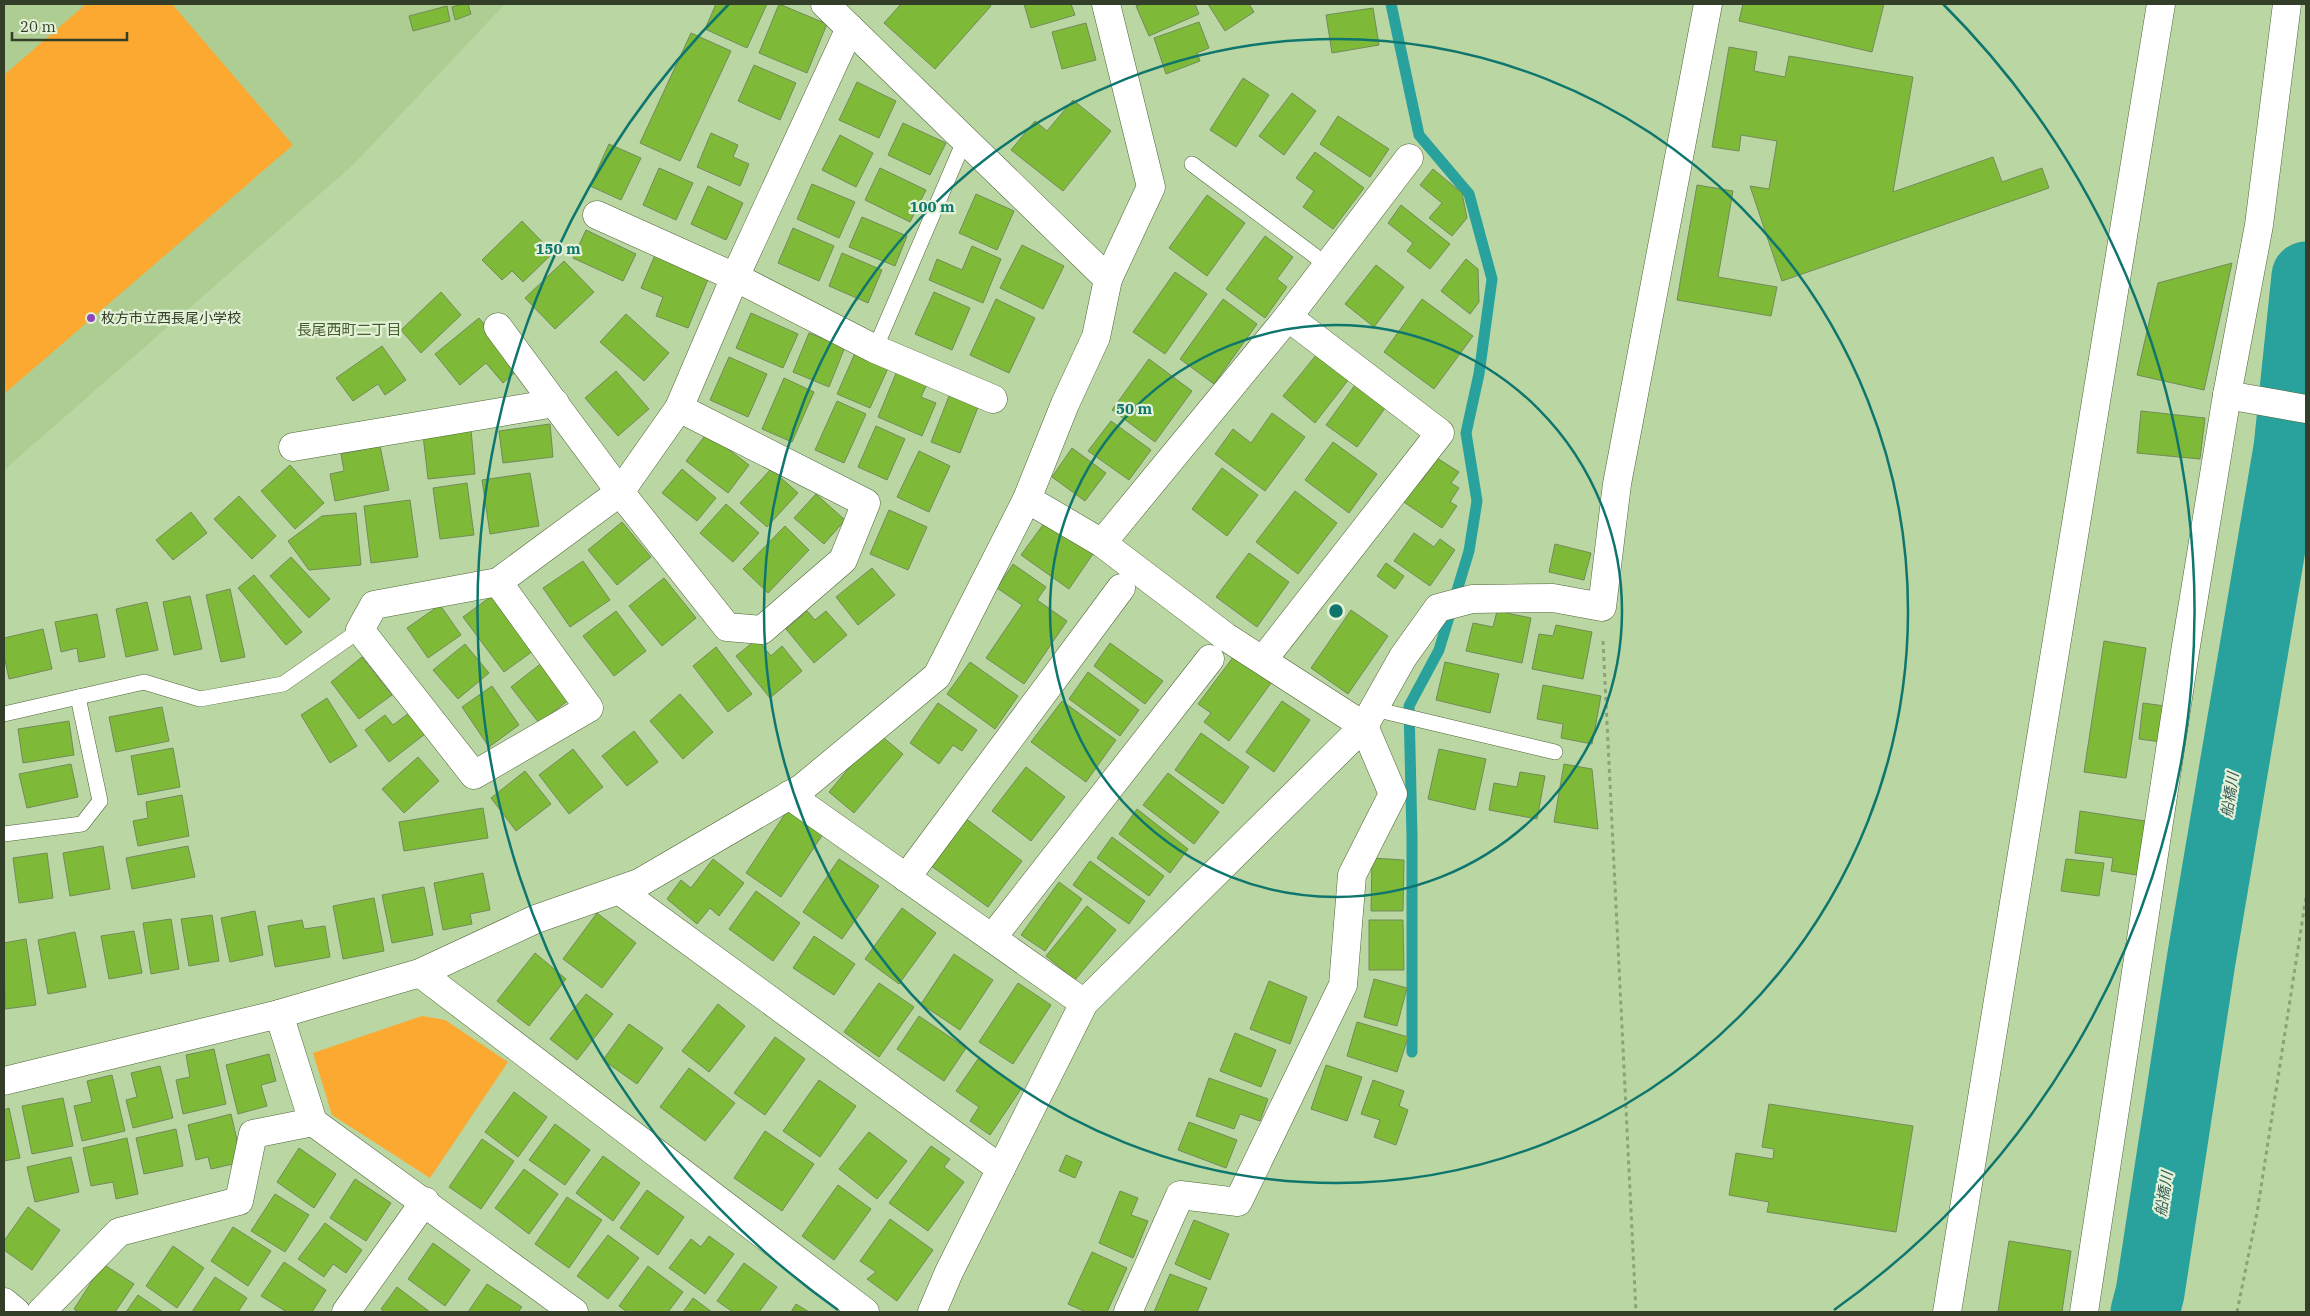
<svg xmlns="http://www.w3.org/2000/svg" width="2310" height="1316" viewBox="0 0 2310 1316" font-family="'IBM Plex Serif','Noto Sans JP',serif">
  <rect width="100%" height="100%" fill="#bad6a2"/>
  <polygon fill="#aecd92" points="4,4 505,4 353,165 4,470"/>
  <g fill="#fba930">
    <polygon points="86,4 172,4 293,145 4,394 4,75"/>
    <polygon points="422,1016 445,1020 508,1062 430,1178 332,1115 313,1053"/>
  </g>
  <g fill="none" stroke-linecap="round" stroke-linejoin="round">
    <polyline stroke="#29a29d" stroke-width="11" points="1391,4 1419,135 1469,194 1492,279 1479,374 1466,433 1477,501 1469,551 1439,650 1409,706 1412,837 1412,1052"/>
    <polyline stroke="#29a29d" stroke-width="69" points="2145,1312 2150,1293 2201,961 2288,448 2306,276"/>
  </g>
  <g fill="#7fb938" stroke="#728b5a">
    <polygon points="462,4 468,4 471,14 455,20 452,7"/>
    <polygon points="716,4 767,4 747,48 705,29"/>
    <polygon points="779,4 827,24 807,73 759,53"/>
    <polygon points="901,4 989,4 991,6 935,69 884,23"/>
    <polygon points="1024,4 1071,4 1075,15 1031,28"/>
    <polygon points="1142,4 1195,4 1199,14 1149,36 1136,6"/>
    <polygon points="1208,4 1249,4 1254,12 1225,31"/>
    <polygon points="1743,4 1884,4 1872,52 1739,21"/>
    <polygon points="447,6 450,21 413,31 409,16"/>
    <polygon points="1373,8 1379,45 1332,53 1326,15"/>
    <polygon points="1199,22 1209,48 1197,53 1200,61 1166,74 1154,38"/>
    <polygon points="1086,23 1096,60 1062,69 1052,32"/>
    <polygon points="691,33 731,51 680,161 640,143"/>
    <polygon points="1729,47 1757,52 1754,71 1785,77 1789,56 1913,77 1893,192 1993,157 2002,182 2042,168 2049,188 1782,281 1750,186 1769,189 1777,141 1741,135 1739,151 1712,147"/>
    <polygon points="754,65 796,83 780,120 738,101"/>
    <polygon points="1243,78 1269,95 1236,147 1210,130"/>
    <polygon points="857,82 896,101 879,138 839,120"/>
    <polygon points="1292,93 1316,111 1284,155 1259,136"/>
    <polygon points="1073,100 1111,131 1063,191 1011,150 1035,121 1047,131"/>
    <polygon points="1338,116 1389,149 1370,177 1320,144"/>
    <polygon points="903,123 946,143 930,175 888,155"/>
    <polygon points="711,133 738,145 733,157 749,164 740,186 697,167"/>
    <polygon points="840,135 873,153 856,187 822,170"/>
    <polygon points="609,144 641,158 621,200 590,186"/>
    <polygon points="1315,152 1364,188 1333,229 1303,207 1314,191 1296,178"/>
    <polygon points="659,168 693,183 676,220 643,205"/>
    <polygon points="880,168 926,190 910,222 865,200"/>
    <polygon points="1433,169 1462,193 1467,218 1452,236 1429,218 1442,203 1420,185"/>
    <polygon points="812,184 855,202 839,238 797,219"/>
    <polygon points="1697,185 1733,191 1718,277 1777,287 1771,316 1677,300"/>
    <polygon points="708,186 743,203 726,240 691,224"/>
    <polygon points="976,194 1014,211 997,250 959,233"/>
    <polygon points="1207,195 1245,223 1207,276 1169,248"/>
    <polygon points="1401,205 1450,244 1430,269 1407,251 1413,243 1388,223"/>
    <polygon points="862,217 907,236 895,266 849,247"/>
    <polygon points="522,221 553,253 523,282 512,271 502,280 482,260"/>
    <polygon points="793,228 834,246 819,281 778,263"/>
    <polygon points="586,230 636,254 623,281 573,258"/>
    <polygon points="1265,236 1293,257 1277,279 1287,287 1265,318 1226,289"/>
    <polygon points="1022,245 1064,266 1043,309 1000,288"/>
    <polygon points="972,246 1001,259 983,303 929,280 937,259 962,270"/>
    <polygon points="842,253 882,270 868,303 829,286"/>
    <polygon points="655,255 709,277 688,328 656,316 663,297 641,288"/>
    <polygon points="1466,259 1478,269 1479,302 1470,314 1441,291"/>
    <polygon points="564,261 594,292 555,329 525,298"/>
    <polygon points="2232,263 2204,390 2137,375 2158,283"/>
    <polygon points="1376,265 1404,287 1374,327 1345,304"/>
    <polygon points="1175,272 1207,294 1165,354 1133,332"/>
    <polygon points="441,292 461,315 421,353 401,330"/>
    <polygon points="934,292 970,308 952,350 915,334"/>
    <polygon points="996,299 1035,318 1009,373 970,355"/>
    <polygon points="1223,299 1257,324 1214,384 1180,359"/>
    <polygon points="1422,299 1473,336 1434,389 1384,352"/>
    <polygon points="751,313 798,334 783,368 736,348"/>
    <polygon points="626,314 669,353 644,381 600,342"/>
    <polygon points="479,318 520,368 503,383 486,363 460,385 435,354"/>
    <polygon points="809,333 845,347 829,387 793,372"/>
    <polygon points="382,346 406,380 385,395 378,384 353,401 336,378"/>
    <polygon points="856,351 889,366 870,408 837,394"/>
    <polygon points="1317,354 1349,379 1315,423 1283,396"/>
    <polygon points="729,357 767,374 748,417 710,400"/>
    <polygon points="1149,359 1192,391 1155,442 1112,410"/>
    <polygon points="616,371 649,409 618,436 585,398"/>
    <polygon points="897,371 927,384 921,397 936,403 922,436 878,417"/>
    <polygon points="784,378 814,392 792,442 762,429"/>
    <polygon points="1358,381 1388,404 1357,447 1326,425"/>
    <polygon points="951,391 980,402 960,453 931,442"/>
    <polygon points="837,401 866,414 844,463 815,450"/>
    <polygon points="2141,411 2205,418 2200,459 2137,453"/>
    <polygon points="1272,413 1305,437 1265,491 1215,454 1233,429 1251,443"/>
    <polygon points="1111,421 1151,450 1129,480 1088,451"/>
    <polygon points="550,424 553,457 503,463 499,431"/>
    <polygon points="876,426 905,439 887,480 858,467"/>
    <polygon points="471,430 475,474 428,479 423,435"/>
    <polygon points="707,433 749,465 728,493 686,461"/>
    <polygon points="1333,442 1377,474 1349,513 1305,480"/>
    <polygon points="380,446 389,490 335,501 330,474 344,471 341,454"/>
    <polygon points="1072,448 1106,473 1085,501 1052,477"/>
    <polygon points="919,451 950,466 929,512 897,497"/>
    <polygon points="1437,458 1459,472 1451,483 1459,488 1450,502 1457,506 1442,528 1398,498 1413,476 1421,482"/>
    <polygon points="290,465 324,503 295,529 261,491"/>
    <polygon points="1222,468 1258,495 1227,536 1192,509"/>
    <polygon points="682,469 716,498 697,521 662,493"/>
    <polygon points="771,469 798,493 767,527 740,503"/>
    <polygon points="530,473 539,526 490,534 482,480"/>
    <polygon points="467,483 474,535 440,539 433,488"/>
    <polygon points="1295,491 1337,523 1298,574 1256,542"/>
    <polygon points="816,494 845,520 824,544 794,518"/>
    <polygon points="239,496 276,536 252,559 214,519"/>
    <polygon points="410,500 418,557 371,563 364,506"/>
    <polygon points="726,504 759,533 733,562 700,533"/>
    <polygon points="889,510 927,527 908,570 870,554"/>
    <polygon points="191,512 207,533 173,560 156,540"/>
    <polygon points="356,513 361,565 309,570 288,541 322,516"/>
    <polygon points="1048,518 1095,551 1069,589 1021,555"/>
    <polygon points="622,522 651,557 617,585 588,550"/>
    <polygon points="785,526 809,550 768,593 743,569"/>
    <polygon points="1414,533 1434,547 1440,539 1455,550 1430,586 1394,561"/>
    <polygon points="1555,544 1591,553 1584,580 1549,572"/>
    <polygon points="1249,553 1289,582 1257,627 1216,597"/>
    <polygon points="291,557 330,599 309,618 270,576"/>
    <polygon points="583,561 610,600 570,627 543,588"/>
    <polygon points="1386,563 1404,576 1395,589 1377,576"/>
    <polygon points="1013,564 1046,587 1037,600 1067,621 1024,684 986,658 1022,605 997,588"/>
    <polygon points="872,568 895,595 858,625 836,597"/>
    <polygon points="254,575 302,632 286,645 238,588"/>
    <polygon points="664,578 696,618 662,646 629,606"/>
    <polygon points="230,589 245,657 221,662 206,595"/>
    <polygon points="493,595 533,651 504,672 463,617"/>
    <polygon points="190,596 202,649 174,655 163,602"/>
    <polygon points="147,602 158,650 126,657 116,609"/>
    <polygon points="440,605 461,635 428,658 407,628"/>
    <polygon points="1351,610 1388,636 1348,694 1311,668"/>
    <polygon points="616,611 646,651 614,676 583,636"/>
    <polygon points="807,611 815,620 826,611 847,635 814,663 786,629"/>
    <polygon points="1497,611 1531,618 1522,663 1466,651 1473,623 1493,627"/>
    <polygon points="97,614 105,657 79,662 77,648 61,652 55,622"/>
    <polygon points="1556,625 1592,632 1583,679 1532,669 1539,634 1553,636"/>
    <polygon points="43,629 52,669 9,679 4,655 4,638"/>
    <polygon points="757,639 771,656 782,646 802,671 770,698 736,656"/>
    <polygon points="2104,641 2146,648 2126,778 2084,772"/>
    <polygon points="1110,643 1163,681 1145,704 1094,666"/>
    <polygon points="465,644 489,673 458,699 433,670"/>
    <polygon points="716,647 752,694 728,712 693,666"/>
    <polygon points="1234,656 1271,683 1229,741 1204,722 1211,713 1198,704"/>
    <polygon points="362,657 392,695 359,719 331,682"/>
    <polygon points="543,662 570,699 539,723 511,687"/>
    <polygon points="970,662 1018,696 995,729 947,694"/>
    <polygon points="1445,662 1499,674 1490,713 1436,700"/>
    <polygon points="1088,672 1139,710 1120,736 1069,699"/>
    <polygon points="1543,685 1601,696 1592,744 1561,738 1563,724 1537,719"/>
    <polygon points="492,686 519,725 489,747 462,707"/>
    <polygon points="680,694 713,732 683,759 650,721"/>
    <polygon points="327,698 357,746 330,763 301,715"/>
    <polygon points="1062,701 1116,740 1086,782 1031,742"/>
    <polygon points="1282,701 1310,720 1274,772 1246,752"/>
    <polygon points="938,703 977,730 962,751 953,745 939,764 910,743"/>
    <polygon points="2143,703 2165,706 2161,742 2139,739"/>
    <polygon points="162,707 169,741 116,752 109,717"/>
    <polygon points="409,713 425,734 389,762 365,730 385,715 393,725"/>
    <polygon points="69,721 74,755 23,763 18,729"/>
    <polygon points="634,731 658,762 627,786 602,756"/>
    <polygon points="878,733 903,754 854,813 829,792"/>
    <polygon points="1201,733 1249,767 1223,804 1175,770"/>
    <polygon points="173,748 180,787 138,795 131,756"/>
    <polygon points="573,749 603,787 569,814 539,775"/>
    <polygon points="1439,749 1486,759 1475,810 1428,799"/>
    <polygon points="418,757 439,781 404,813 382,789"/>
    <polygon points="71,764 78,797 27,808 19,774"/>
    <polygon points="1564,764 1592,769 1598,829 1554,822"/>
    <polygon points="1026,767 1065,797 1031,841 992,811"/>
    <polygon points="525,771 551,804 516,831 491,798"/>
    <polygon points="1520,772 1545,776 1537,819 1489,810 1494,783 1517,787"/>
    <polygon points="1168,773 1219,812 1194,844 1143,805"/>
    <polygon points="182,795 189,836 138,846 133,821 148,818 146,802"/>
    <polygon points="483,808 488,838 404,851 399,822"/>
    <polygon points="1137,809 1188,849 1170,873 1119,834"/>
    <polygon points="787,811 823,834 781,897 746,873"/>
    <polygon points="2080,811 2145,821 2137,875 2111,871 2113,858 2075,853"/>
    <polygon points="965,818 1022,861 988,907 930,865"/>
    <polygon points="1112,837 1164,876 1149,896 1097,858"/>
    <polygon points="103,846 110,889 70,896 63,853"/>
    <polygon points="188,846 195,877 132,889 126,858"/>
    <polygon points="47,853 53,898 19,903 13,858"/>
    <polygon points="1372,858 1404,860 1403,911 1371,911"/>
    <polygon points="713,859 744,883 719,916 710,908 697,924 667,899 681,880 691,888"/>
    <polygon points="839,859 879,886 842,939 803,912"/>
    <polygon points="2066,859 2104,863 2099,896 2061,891"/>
    <polygon points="1090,861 1145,901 1129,924 1073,885"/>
    <polygon points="483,873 490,910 470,914 472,924 443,930 434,883"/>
    <polygon points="1059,882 1082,899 1045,951 1021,935"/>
    <polygon points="424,887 433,935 392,943 382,895"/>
    <polygon points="756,891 800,923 773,961 729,929"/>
    <polygon points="374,898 384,951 343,959 333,906"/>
    <polygon points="1087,906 1116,930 1075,980 1046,956"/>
    <polygon points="902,908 936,933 899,984 865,959"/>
    <polygon points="255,911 263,955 230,962 221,918"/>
    <polygon points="597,913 636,943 602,988 563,959"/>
    <polygon points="212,915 219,961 189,966 181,919"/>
    <polygon points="171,919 179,969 151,974 143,923"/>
    <polygon points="302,920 304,929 325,926 330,957 275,967 268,926"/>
    <polygon points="1369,920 1403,920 1404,970 1369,970"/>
    <polygon points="134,931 142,973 109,979 101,936"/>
    <polygon points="75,932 86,987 48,994 38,940"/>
    <polygon points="814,936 855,964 834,995 793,968"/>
    <polygon points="26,939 36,1005 5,1009 4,943"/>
    <polygon points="535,953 566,979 529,1026 497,1001"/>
    <polygon points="954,954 993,980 960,1030 921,1004"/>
    <polygon points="1374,979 1407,988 1397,1026 1364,1017"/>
    <polygon points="1269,981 1307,997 1290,1044 1250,1029"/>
    <polygon points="879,983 914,1007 879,1057 844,1032"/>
    <polygon points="1018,983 1051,1005 1013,1064 979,1042"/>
    <polygon points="586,994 613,1014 577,1060 550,1039"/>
    <polygon points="718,1004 745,1026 709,1072 682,1051"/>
    <polygon points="919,1016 966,1048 944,1081 897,1049"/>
    <polygon points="1357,1022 1408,1037 1397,1072 1347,1056"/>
    <polygon points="629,1024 663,1048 637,1084 603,1060"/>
    <polygon points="1235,1033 1276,1050 1261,1087 1220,1071"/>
    <polygon points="775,1037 805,1059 765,1115 734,1093"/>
    <polygon points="214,1049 226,1104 183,1114 176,1080 190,1077 186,1055"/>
    <polygon points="269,1054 276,1081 261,1085 267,1106 238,1114 226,1065"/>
    <polygon points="978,1059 1021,1089 990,1135 970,1121 979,1107 956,1091"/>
    <polygon points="1326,1065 1362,1077 1347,1121 1311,1109"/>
    <polygon points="160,1066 173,1118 133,1128 126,1100 137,1097 131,1073"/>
    <polygon points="689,1068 735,1103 705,1141 660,1107"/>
    <polygon points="112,1075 125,1131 82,1141 74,1106 92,1102 87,1081"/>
    <polygon points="1209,1078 1268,1099 1260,1121 1240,1114 1234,1129 1196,1116"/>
    <polygon points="819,1080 856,1106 820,1157 783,1131"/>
    <polygon points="1373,1080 1404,1091 1399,1106 1408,1110 1396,1145 1374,1137 1380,1120 1361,1114"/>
    <polygon points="514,1092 547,1117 518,1157 485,1132"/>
    <polygon points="63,1098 73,1146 32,1154 22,1106"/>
    <polygon points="1769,1104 1913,1126 1896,1232 1767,1212 1769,1202 1729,1195 1736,1153 1773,1159 1774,1149 1762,1147"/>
    <polygon points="9,1108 20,1158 4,1161 4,1110"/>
    <polygon points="231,1114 242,1162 211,1169 208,1157 196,1160 188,1125"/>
    <polygon points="1189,1122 1237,1140 1226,1168 1178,1150"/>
    <polygon points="555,1124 590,1150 565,1185 529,1160"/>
    <polygon points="176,1129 183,1166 144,1174 136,1138"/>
    <polygon points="765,1131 814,1164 782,1211 734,1178"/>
    <polygon points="869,1132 907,1161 877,1199 839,1169"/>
    <polygon points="127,1138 138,1194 116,1199 113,1182 91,1186 83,1148"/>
    <polygon points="482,1139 514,1161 481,1209 449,1187"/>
    <polygon points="931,1146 950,1159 944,1167 964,1182 928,1231 889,1203"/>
    <polygon points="299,1148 336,1174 314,1208 277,1182"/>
    <polygon points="1066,1155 1082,1162 1075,1178 1059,1171"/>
    <polygon points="603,1156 640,1183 613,1221 576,1193"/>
    <polygon points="71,1157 79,1192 35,1202 27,1167"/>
    <polygon points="524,1169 558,1194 529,1234 495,1208"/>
    <polygon points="355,1179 391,1203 366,1241 330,1218"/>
    <polygon points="838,1185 871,1209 834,1260 802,1236"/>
    <polygon points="647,1190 684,1217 658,1255 620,1228"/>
    <polygon points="1120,1191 1138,1198 1131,1215 1148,1221 1133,1258 1099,1243"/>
    <polygon points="275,1194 309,1215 285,1252 251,1231"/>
    <polygon points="567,1197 602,1220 569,1268 535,1244"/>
    <polygon points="28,1207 60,1230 32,1270 4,1250 4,1241"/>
    <polygon points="890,1219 933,1250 897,1301 867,1279 876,1272 860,1261"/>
    <polygon points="1194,1220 1229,1234 1210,1280 1175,1264"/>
    <polygon points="325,1223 362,1250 346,1273 333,1264 324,1277 298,1259"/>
    <polygon points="233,1227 271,1251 248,1286 211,1261"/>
    <polygon points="608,1235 639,1258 608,1299 577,1276"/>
    <polygon points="709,1236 734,1254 705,1294 669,1268 691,1239 701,1247"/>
    <polygon points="2009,1241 2071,1251 2062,1312 1998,1312"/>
    <polygon points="433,1243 470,1270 445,1306 408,1279"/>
    <polygon points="173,1246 204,1268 177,1308 146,1286"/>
    <polygon points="1092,1252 1127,1268 1107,1312 1086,1312 1068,1304"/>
    <polygon points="284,1262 326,1290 312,1312 287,1312 261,1296"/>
    <polygon points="744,1263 777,1287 759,1312 733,1312 717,1301"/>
    <polygon points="103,1264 134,1284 115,1312 79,1312 74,1309"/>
    <polygon points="648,1266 683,1292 668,1312 627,1312 619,1306"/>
    <polygon points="1170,1274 1207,1288 1197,1312 1154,1312"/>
    <polygon points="215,1277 247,1298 238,1312 192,1312"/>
    <polygon points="487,1284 522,1307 518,1312 468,1312"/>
    <polygon points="397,1287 430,1312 385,1312 381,1309"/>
    <polygon points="138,1295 163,1312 126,1312"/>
    <polygon points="693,1298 712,1312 683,1312"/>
    <polygon points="796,1304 809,1312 791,1312"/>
  </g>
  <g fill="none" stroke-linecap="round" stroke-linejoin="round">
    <defs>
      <g id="service">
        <polyline points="1192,164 1327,265"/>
        <polyline points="875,349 965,139"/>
        <polyline points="1374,709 1555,752"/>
        <polyline points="4,714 144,682 200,699 283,684 360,630"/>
        <polyline points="4,834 82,824 100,801 78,697"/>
      </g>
      <g id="minor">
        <polyline points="825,4 1108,279"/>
        <polyline points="1106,4 1151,187 1108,279 1096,337 1065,404 1027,499 1102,543 1226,637 1364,726 1393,794 1352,875 1343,985 1238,1202 1180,1195 1128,1312"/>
        <polyline points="597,215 735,277 875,349 993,399"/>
        <polyline points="498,327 620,492 727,627 762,630 843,560 866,503 679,408"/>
        <polyline points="2227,395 2306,409"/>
        <polyline points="293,447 555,403"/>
        <polyline points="1102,543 1288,317 1409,158"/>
        <polyline points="498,582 589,708 474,775 360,630 374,605 498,582 620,492 679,408 735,277 850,28"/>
        <polyline points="1263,660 1440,433 1288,317"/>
        <polyline points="789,795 1084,1003"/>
        <polyline points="906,878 1121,588"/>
        <polyline points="619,890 1001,1169"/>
        <polyline points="992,938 1210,659"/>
        <polyline points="420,973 865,1312"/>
        <polyline points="279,1014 313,1122 574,1312"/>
        <polyline points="4,1081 279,1014 420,973 536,919 639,883 802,788 937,676 1027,499"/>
        <polyline points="4,1302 16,1312"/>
        <polyline points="41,1312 119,1232 239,1201 253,1134 313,1122"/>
        <polyline points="346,1312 425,1201"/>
        <polyline points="932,1312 949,1272 1084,1003 1364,726 1403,657 1438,608 1472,599 1553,598 1602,607 1617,484 1708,4"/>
        <polyline points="2084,1312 2185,652 2227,395 2259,225 2287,4"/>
      </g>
      <polyline id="tertiary" points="1947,1312 2161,4"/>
    </defs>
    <use href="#service" stroke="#4e6636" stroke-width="16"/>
    <use href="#minor" stroke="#4e6636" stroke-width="29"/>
    <use href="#tertiary" stroke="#4e6636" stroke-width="29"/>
    <g stroke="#8ca279" stroke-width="3" stroke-dasharray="4 4" stroke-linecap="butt">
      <polyline points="1603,641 1636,1312"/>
      <polyline points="2237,1312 2257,1213 2306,897"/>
    </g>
    <use href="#service" stroke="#fff" stroke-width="15"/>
    <use href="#minor" stroke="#fff" stroke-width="28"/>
    <use href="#tertiary" stroke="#fff" stroke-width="28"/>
  </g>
  <g fill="none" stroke="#0f766e" stroke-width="2.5">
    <circle cx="1336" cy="611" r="286"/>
    <circle cx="1336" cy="611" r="572"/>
    <path d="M838 1310A858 858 0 0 1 729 4M1943 4A858 858 0 0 1 1834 1310"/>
  </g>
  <circle fill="#8e46b8" stroke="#e3f1d7" stroke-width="2" cx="91" cy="318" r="5"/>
  <g text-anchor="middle" stroke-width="4.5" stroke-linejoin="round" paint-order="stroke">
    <g font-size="14" fill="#333e29" stroke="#e3f1d7" text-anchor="start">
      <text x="101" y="323">枚方市立西長尾小学校</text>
    </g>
    <g font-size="15" fill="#475f30" stroke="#e3f1d7">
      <text x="349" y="335">長尾西町二丁目</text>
    </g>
    <g font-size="15" font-style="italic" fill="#385b58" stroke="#e3f1d7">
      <text transform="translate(2230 795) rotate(-81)" y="5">船橋川</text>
      <text transform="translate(2164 1194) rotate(-81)" y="5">船橋川</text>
    </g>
  </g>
  <circle cx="1336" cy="611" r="8" fill="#0f766e" stroke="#e3f1d7" stroke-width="2.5"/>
  <g font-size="15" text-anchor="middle" font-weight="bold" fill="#0f766e" stroke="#e3f1d7" stroke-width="4.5" stroke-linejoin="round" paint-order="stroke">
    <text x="932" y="212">100 m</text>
    <text x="558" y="254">150 m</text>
    <text x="1134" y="414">50 m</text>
  </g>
  <rect width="2310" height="1316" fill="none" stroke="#333e29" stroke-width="10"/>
  <path d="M12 32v8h115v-8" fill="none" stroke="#333e29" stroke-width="2.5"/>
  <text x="20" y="32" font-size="15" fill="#333e29" stroke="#e3f1d7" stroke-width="4" paint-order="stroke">20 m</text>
</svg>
